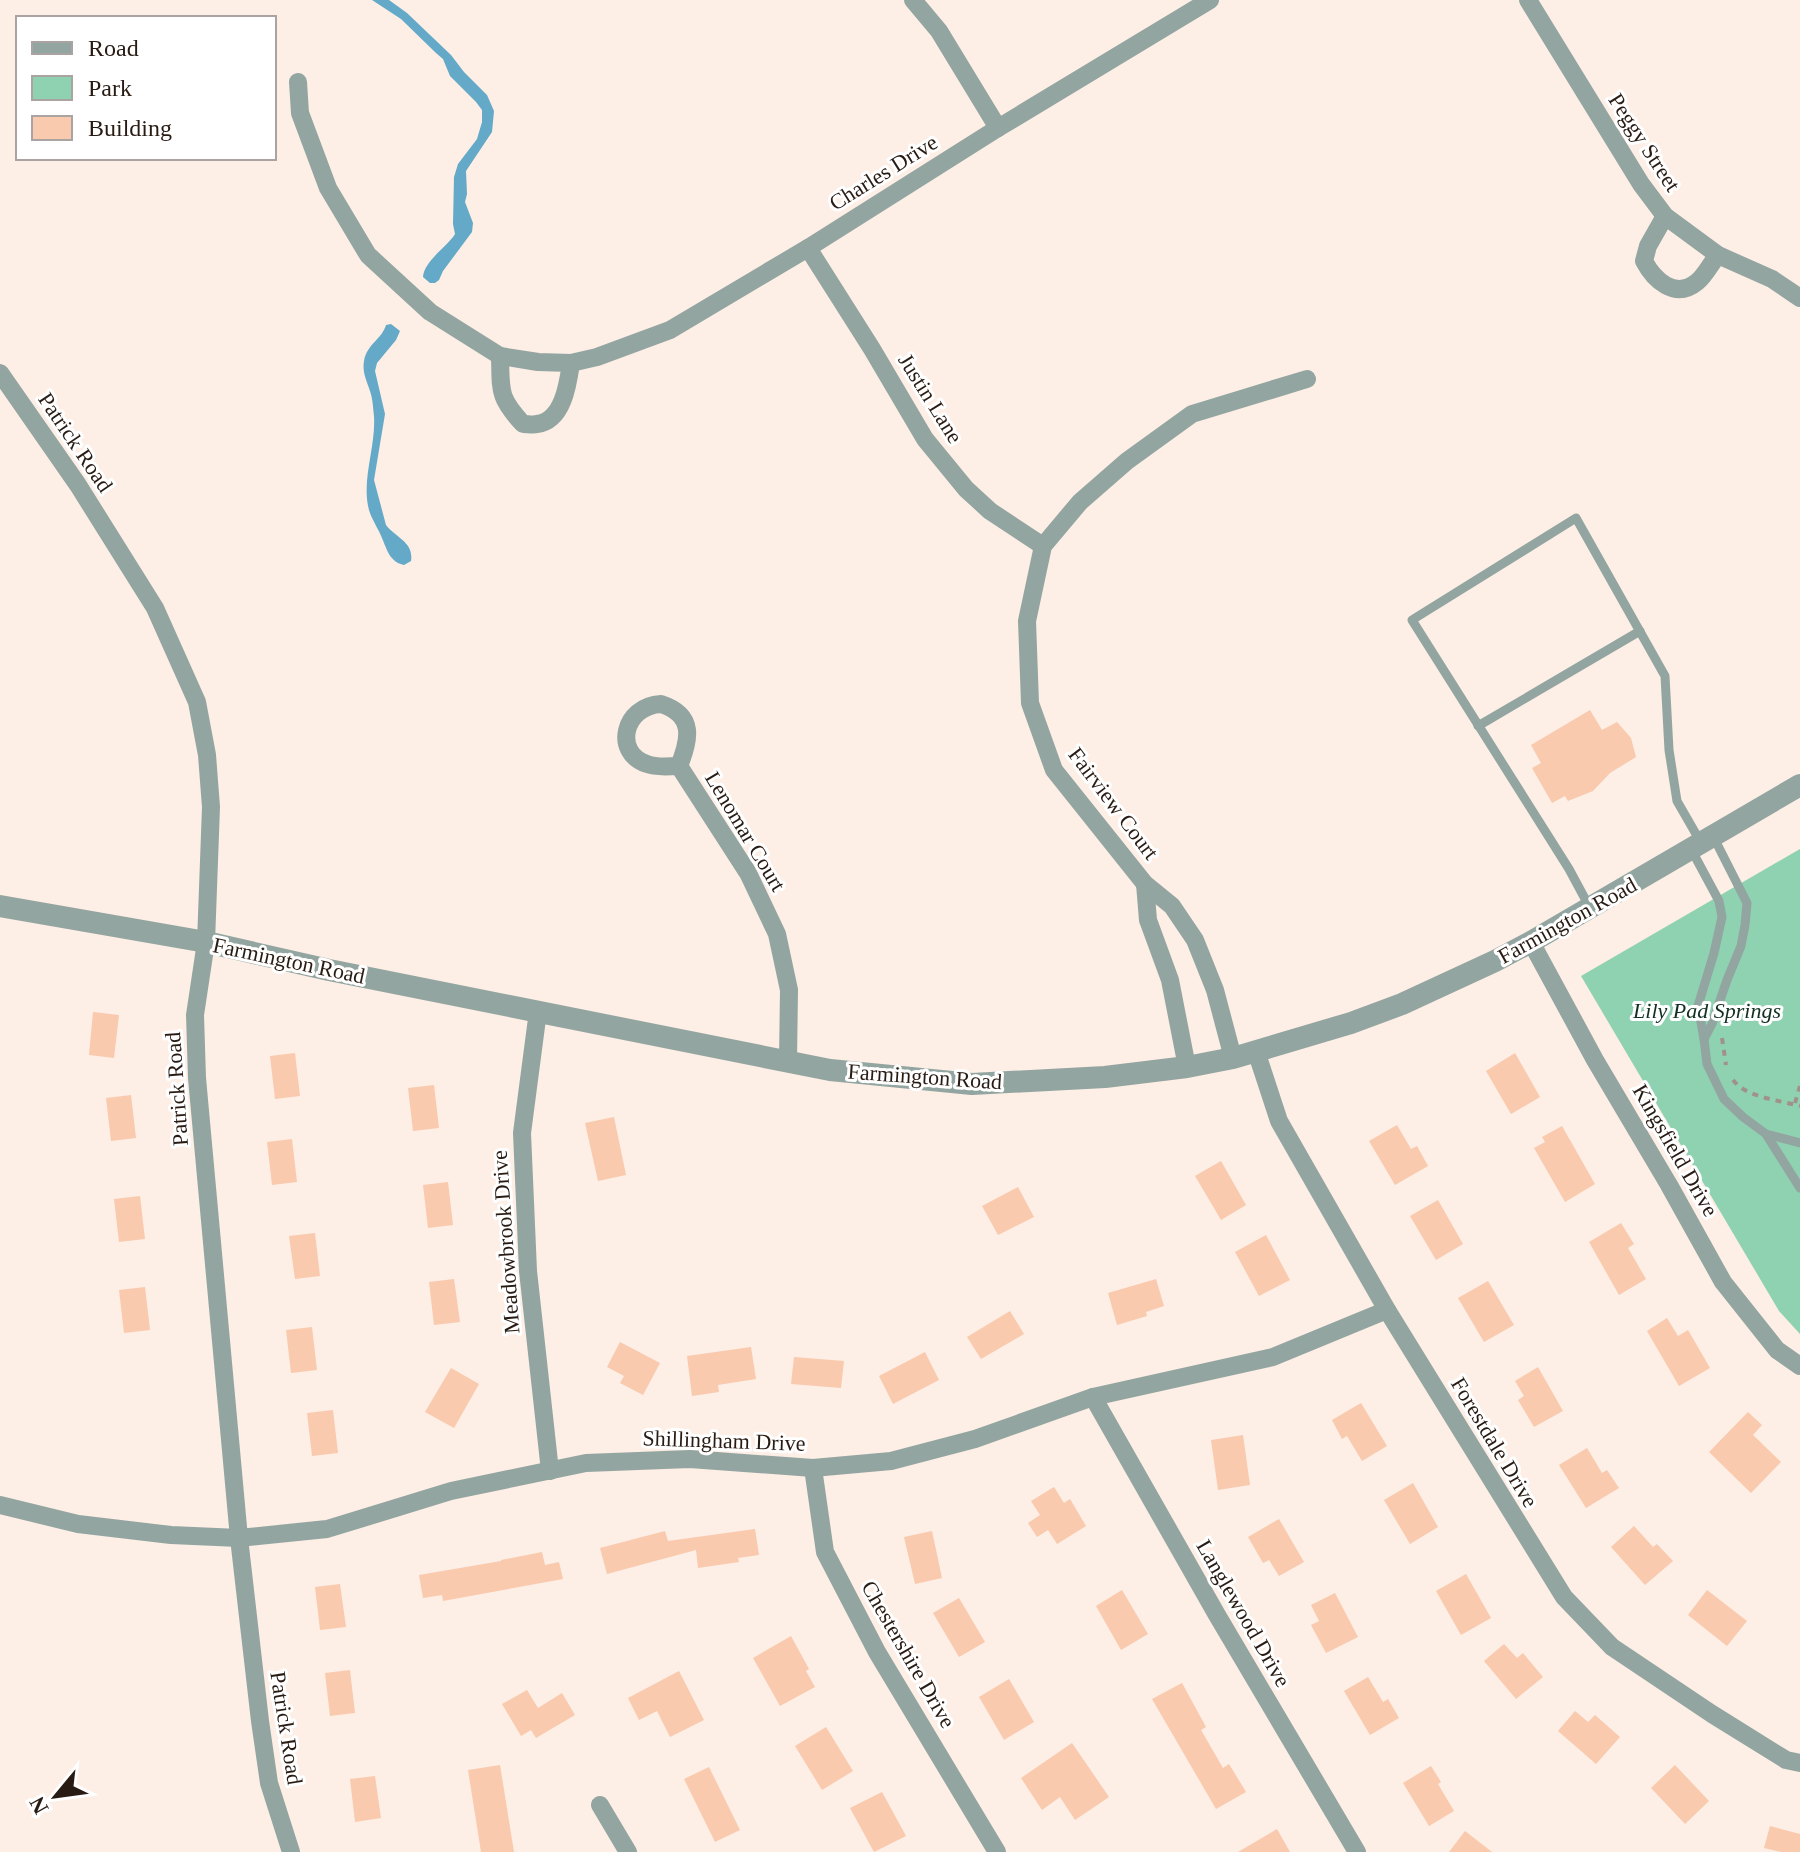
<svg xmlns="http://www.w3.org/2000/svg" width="1800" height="1852" viewBox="0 0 1800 1852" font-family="Georgia,serif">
  <rect width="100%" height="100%" fill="#fdeee6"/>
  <polygon fill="#8fd2b1" points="1800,849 1800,1334 1779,1311 1581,976"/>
  <g fill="#64a9c7">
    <path d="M372,0H389L407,13L451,55L464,72L487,95L494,111L492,132L466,171L467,194L465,202L473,223L472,232L443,271L439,280L435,283H430L423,277C424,261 447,247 455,234L453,224L454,177L458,164L477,139L482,122V110L476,102L450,76L443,59L436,53L401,19Z"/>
    <path d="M391,324L400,331L396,340L377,363L375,371L385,414L374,480L386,525C396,538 414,542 411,561L404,565C390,562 387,550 382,538C378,528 372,520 369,510C361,480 376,447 374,416C373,408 373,400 370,391C367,381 362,373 364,361C367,344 382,339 386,325Z"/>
  </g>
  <g fill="#f9caad">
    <polygon points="1590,710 1602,730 1617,722 1631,738 1636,757 1610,773 1593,791 1568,801 1565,796 1552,803 1532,768 1541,763 1531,745"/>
    <polygon points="93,1012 119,1015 114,1058 89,1055"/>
    <polygon points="295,1053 300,1096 275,1099 270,1056"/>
    <polygon points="1515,1053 1540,1097 1511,1114 1486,1071"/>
    <polygon points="434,1085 439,1128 413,1131 408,1088"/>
    <polygon points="131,1095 136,1138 111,1141 106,1098"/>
    <polygon points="614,1117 626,1175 598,1181 585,1123"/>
    <polygon points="1397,1125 1411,1149 1417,1146 1428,1166 1395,1185 1369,1141"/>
    <polygon points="1562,1126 1595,1184 1565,1202 1534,1148 1545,1142 1542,1137"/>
    <polygon points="292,1139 297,1182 272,1185 267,1142"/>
    <polygon points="1221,1161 1246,1205 1221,1220 1195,1176"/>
    <polygon points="448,1182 453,1225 428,1228 423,1185"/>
    <polygon points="1018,1187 1034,1217 998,1235 982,1206"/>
    <polygon points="140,1196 145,1239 119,1242 114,1199"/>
    <polygon points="1438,1200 1463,1244 1436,1260 1410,1216"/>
    <polygon points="1621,1223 1634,1244 1628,1248 1646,1279 1619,1295 1589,1242"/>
    <polygon points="315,1233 320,1276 295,1279 289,1236"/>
    <polygon points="1266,1235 1290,1280 1259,1296 1235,1252"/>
    <polygon points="454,1279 460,1322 434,1325 429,1282"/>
    <polygon points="1156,1279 1164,1306 1146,1312 1147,1316 1117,1325 1108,1293"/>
    <polygon points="1488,1281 1514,1325 1484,1342 1458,1298"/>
    <polygon points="145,1287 150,1330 124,1333 119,1290"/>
    <polygon points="1010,1311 1024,1334 981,1359 967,1337"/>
    <polygon points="1667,1318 1678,1336 1688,1330 1710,1368 1679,1386 1647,1331"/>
    <polygon points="312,1327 317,1370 291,1373 286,1330"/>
    <polygon points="620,1342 660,1363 643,1395 620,1383 624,1376 607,1367"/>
    <polygon points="751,1347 756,1379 718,1385 719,1392 692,1396 687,1356"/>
    <polygon points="925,1352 939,1380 893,1404 879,1376"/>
    <polygon points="794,1357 844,1361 841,1388 791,1384"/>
    <polygon points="1538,1367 1563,1411 1534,1427 1518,1400 1524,1396 1515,1381"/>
    <polygon points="451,1368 479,1384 454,1428 425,1412"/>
    <polygon points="1361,1403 1387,1446 1362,1461 1347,1436 1342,1439 1332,1420"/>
    <polygon points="333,1410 338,1453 312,1456 307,1413"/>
    <polygon points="1748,1412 1762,1425 1753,1435 1781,1462 1751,1493 1709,1452"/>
    <polygon points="1243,1435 1250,1485 1218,1490 1211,1440"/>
    <polygon points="1587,1448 1602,1473 1607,1470 1619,1488 1586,1508 1559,1465"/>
    <polygon points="1413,1483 1438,1527 1410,1544 1384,1500"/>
    <polygon points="1054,1487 1064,1503 1070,1499 1086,1526 1057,1544 1048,1530 1037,1537 1028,1523 1040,1515 1031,1501"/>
    <polygon points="1279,1519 1304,1562 1279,1576 1269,1560 1263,1563 1248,1537"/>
    <polygon points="1634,1526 1653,1547 1657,1544 1673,1561 1645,1585 1611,1547"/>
    <polygon points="755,1529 759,1555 738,1558 739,1562 698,1568 696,1550 607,1574 600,1548 665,1531 668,1541"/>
    <polygon points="932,1531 942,1578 915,1584 904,1537"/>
    <polygon points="542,1552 545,1565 559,1562 563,1579 443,1601 442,1595 423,1598 419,1575 501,1561 501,1560"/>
    <polygon points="1466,1574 1491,1618 1461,1635 1436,1591"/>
    <polygon points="340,1584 346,1627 320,1630 315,1587"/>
    <polygon points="1122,1590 1148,1634 1121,1650 1096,1606"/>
    <polygon points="1707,1590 1747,1621 1727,1646 1688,1615"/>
    <polygon points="1335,1593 1358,1637 1326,1653 1311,1625 1319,1621 1311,1605"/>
    <polygon points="959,1598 985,1642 959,1657 933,1613"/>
    <polygon points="791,1636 809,1669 806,1671 815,1687 780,1706 753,1658"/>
    <polygon points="1504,1644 1517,1658 1523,1653 1543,1677 1516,1699 1484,1661"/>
    <polygon points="350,1670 355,1713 330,1716 325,1673"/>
    <polygon points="679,1671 704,1720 670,1737 657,1711 639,1720 628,1698"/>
    <polygon points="1368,1677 1383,1702 1388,1699 1399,1718 1370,1735 1344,1691"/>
    <polygon points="1009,1679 1034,1722 1004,1740 979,1697"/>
    <polygon points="1182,1683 1206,1727 1201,1730 1223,1768 1229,1764 1246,1792 1216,1809 1152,1699"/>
    <polygon points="527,1690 538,1708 562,1693 575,1715 536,1738 531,1730 521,1736 502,1704"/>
    <polygon points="1575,1711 1588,1722 1595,1715 1620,1737 1596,1764 1558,1731"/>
    <polygon points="826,1727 853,1771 822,1790 795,1746"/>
    <polygon points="1072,1743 1109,1797 1075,1820 1060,1797 1042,1810 1021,1778"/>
    <polygon points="500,1765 514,1852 481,1852 468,1770"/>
    <polygon points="1675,1765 1709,1801 1685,1824 1651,1788"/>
    <polygon points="1431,1766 1441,1782 1438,1784 1454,1811 1429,1826 1403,1783"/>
    <polygon points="709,1767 740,1830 715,1842 684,1779"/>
    <polygon points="375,1776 381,1818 355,1822 350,1779"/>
    <polygon points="882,1792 906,1836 874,1852 850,1808"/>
    <polygon points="1770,1826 1800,1834 1800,1852 1781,1852 1764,1848"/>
    <polygon points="1277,1829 1290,1852 1238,1852"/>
    <polygon points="1465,1831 1492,1852 1449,1852"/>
  </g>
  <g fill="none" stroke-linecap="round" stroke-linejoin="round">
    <g stroke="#a0928a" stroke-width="4" stroke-dasharray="6 6" stroke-linecap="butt">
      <polyline points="1722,1038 1726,1065"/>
      <path d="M1733,1080C1747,1098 1779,1100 1800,1106"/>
      <polyline points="1795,1103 1800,1086"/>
    </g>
    <g stroke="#93a5a0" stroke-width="9">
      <polyline points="1478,726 1640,631"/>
      <polyline points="1691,849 1719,901 1722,917 1714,953 1698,1006 1704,1039 1712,1024 1727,980 1741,946 1745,925 1747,903 1713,836"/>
      <polyline points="1590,908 1569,869 1412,620 1576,518 1665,676 1669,750 1677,801 1700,841"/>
      <polyline points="1704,1039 1707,1064 1724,1099 1743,1117 1766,1134 1800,1188"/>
      <polyline points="1766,1134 1800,1143"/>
    </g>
    <g stroke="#93a5a0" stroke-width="18">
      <polyline points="913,0 939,31 998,128"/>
      <polyline points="1528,0 1641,184 1665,216 1718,255 1772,279 1800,298"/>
      <polyline points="298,82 300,113 328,188 368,255 430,312 500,356 538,362 571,363 597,357 670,330 808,248 998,128 1210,0"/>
      <path d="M1665,216L1648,246L1644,261C1654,280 1675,300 1697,282C1705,276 1711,263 1718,255"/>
      <polyline points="808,248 872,349 925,439 966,489 990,511 1043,546"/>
      <path d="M500,356C501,391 498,397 523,424C528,424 533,425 537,424C563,421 568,384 571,363"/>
      <polyline points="0,373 78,485 155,608 197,702 207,755 211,807 206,942 195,1015 197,1078 239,1538 260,1721 269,1783 291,1852"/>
      <path d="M661,704C695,715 690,739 679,766C669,766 657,768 647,764C613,753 623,706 661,704Z"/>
      <polyline points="679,766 748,873 777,934 789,990 788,1061"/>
      <polyline points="1145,884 1148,920 1170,980 1187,1067"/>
      <polyline points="1531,942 1595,1060 1669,1185 1723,1282 1777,1350 1800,1366"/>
      <polyline points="538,1011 522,1133 528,1271 550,1471"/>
      <polyline points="1256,1051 1279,1121 1387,1310 1564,1597 1612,1647 1712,1714 1786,1760 1800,1763"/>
      <polyline points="1233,1058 1215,990 1195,940 1172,906 1145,884 1054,770 1030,703 1027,621 1043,546 1080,502 1127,461 1192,414 1307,379"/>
      <polyline points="1093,1397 1217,1615 1357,1852"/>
      <polyline points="813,1468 825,1552 877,1652 997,1852"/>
      <polyline points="0,1505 78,1524 171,1535 239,1538 327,1529 451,1491 586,1463 690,1459 813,1468 891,1461 975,1439 1093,1397 1273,1357 1387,1310"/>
      <polyline points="600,1805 628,1852"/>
    </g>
    <polyline stroke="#93a5a0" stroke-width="22" points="0,906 206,942 329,970 830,1070 972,1084 1105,1077 1187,1067 1233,1058 1351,1023 1402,1004 1495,961 1531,942 1800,785"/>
  </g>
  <g text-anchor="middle" stroke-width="6" stroke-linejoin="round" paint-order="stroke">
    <g font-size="22" fill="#281b13" stroke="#fff">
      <text transform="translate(1645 142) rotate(57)" y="8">Peggy Street</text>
      <text transform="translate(883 172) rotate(-32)" y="8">Charles Drive</text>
      <text transform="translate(931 398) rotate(58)" y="8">Justin Lane</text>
      <text transform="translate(76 442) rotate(56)" y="8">Patrick Road</text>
      <text transform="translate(1114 803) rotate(53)" y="8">Fairview Court</text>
      <text transform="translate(746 831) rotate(59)" y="8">Lenomar Court</text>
      <text transform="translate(1567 920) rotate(-29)" y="8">Farmington Road</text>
      <text transform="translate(289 960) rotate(12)" y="8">Farmington Road</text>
      <text transform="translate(925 1076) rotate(4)" y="8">Farmington Road</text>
      <text transform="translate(176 1089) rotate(-94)" y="8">Patrick Road</text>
      <text transform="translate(1676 1150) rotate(60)" y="8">Kingsfield Drive</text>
      <text transform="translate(505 1242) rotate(-94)" y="8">Meadowbrook Drive</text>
      <text transform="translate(724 1440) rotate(2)" y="8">Shillingham Drive</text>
      <text transform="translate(1495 1442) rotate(59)" y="8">Forestdale Drive</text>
      <text transform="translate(1244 1613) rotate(60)" y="8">Langlewood Drive</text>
      <text transform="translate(909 1654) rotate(60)" y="8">Chestershire Drive</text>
      <text transform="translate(287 1728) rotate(81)" y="8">Patrick Road</text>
    </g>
    <g font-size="22" font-style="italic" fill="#113022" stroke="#fff">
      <text x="1707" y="1018">Lily Pad Springs</text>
    </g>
  </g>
  <rect x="16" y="16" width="260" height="144" fill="#ffffff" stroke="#a9a4a1" stroke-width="2"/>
  <rect x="32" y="42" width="40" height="12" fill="#93a5a0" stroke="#a9a4a1" stroke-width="2"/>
  <text x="88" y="56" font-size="24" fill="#281b13">Road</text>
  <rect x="32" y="76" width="40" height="24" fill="#8fd2b1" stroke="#a9a4a1" stroke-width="2"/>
  <text x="88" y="96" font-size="24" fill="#281b13">Park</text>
  <rect x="32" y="116" width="40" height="24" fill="#f9caad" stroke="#a9a4a1" stroke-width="2"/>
  <text x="88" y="136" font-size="24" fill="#281b13">Building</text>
  <g transform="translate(56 1796) rotate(241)" stroke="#ffffff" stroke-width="6" paint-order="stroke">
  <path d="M0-6L14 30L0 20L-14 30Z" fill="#281b13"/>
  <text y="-12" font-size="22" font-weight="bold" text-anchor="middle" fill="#281b13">N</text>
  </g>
</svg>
